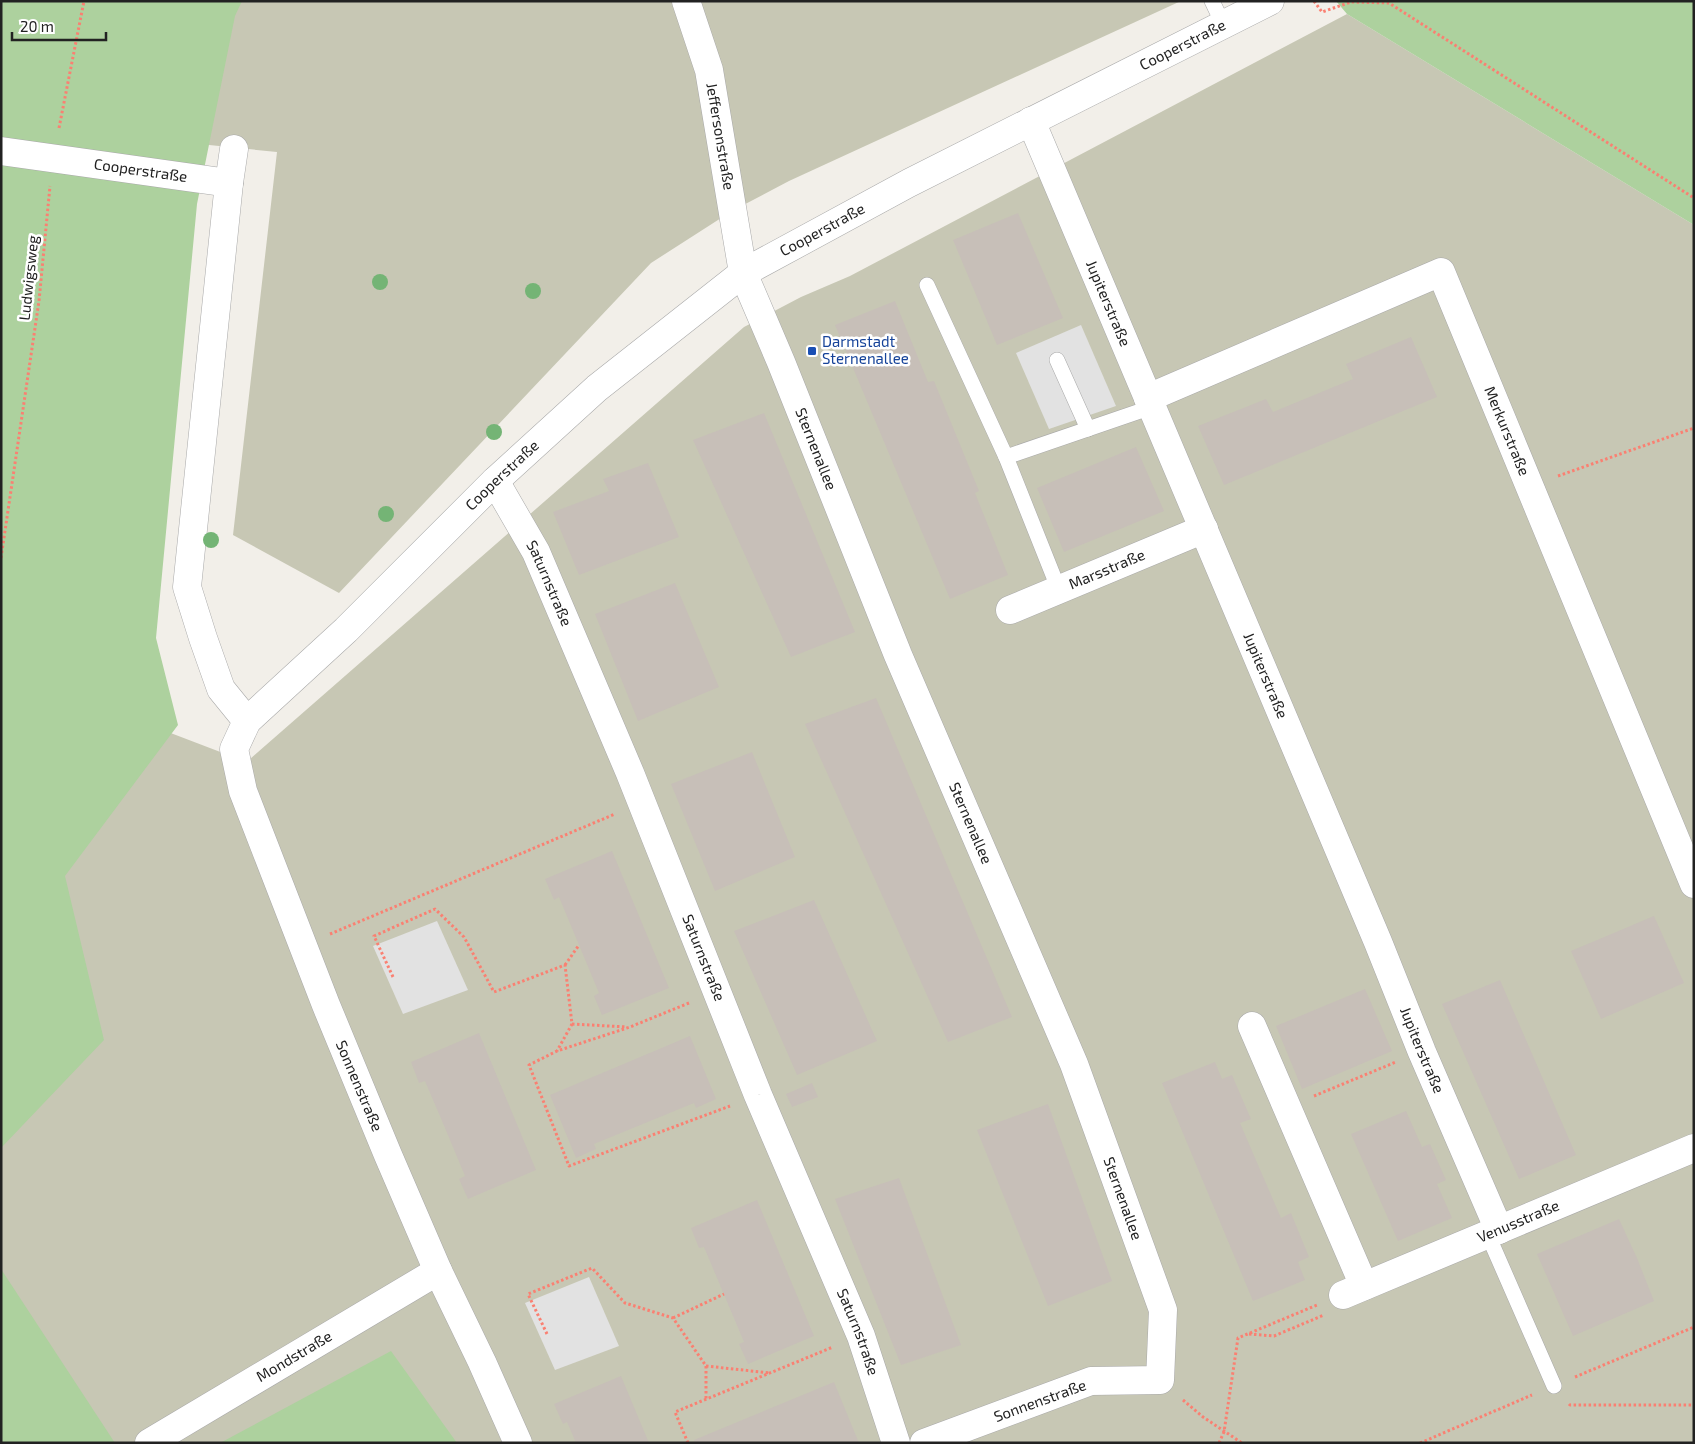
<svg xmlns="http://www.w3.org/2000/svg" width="1695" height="1444" viewBox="0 0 1695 1444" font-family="'Exo 2',sans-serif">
  <rect width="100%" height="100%" fill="#f2efe9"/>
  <g fill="#c7c7b4">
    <polygon points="131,1 1181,1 789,181 732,211 651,263 339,593 233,535 277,152 101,134"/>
    <polygon points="1347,14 1694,225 1694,1443 77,1443 1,1327 1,850 168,732 223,753 250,759 744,327 801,297 850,276"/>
  </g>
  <g fill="#add19e">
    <polygon points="1,1 242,1 235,16 197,204 156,638 178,725 65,876 104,1040 1,1148"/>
    <polygon points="1336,1 1694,1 1694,225 1347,14"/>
    <polygon points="1,1269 115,1443 1,1443"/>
    <polygon points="391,1351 457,1443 220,1443"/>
  </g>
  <g fill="#e2e2e2">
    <polygon points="1081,325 1116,406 1049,429 1016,353"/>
    <polygon points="437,921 468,990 403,1014 373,946"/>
    <polygon points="589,1277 619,1346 555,1370 525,1303"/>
  </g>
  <g fill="#c7bfb8">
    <polygon points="1018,213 1063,318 997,345 953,240"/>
    <polygon points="895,301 928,382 934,381 979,491 975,493 1008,575 950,599 835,325"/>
    <polygon points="1411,337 1437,397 1224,485 1198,426 1266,399 1273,412 1353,379 1346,364"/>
    <polygon points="764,413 855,632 791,657 693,440"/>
    <polygon points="1136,447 1164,511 1064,552 1037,488"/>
    <polygon points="648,463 679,537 579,575 553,512 609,491 603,479"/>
    <polygon points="675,583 719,687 638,721 595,614"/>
    <polygon points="876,698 1012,1017 948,1042 805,724"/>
    <polygon points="752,752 795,857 715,891 671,784"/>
    <polygon points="612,851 669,988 602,1015 594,996 599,993 559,897 554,900 545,879"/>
    <polygon points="814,900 877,1041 797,1075 734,931"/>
    <polygon points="1654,916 1684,983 1601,1019 1571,951"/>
    <polygon points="1500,980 1576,1155 1519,1179 1442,1004"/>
    <polygon points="1365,989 1392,1051 1302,1089 1276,1026"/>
    <polygon points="479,1033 536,1170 468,1199 459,1179 465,1176 445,1128 425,1081 419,1083 411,1062"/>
    <polygon points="690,1036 716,1099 696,1108 694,1103 594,1144 596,1149 576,1158 550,1095"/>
    <polygon points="1215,1062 1222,1079 1232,1075 1251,1119 1240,1123 1281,1218 1291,1213 1309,1257 1298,1262 1305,1280 1253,1301 1162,1083"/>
    <polygon points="812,1083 818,1097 792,1107 786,1094"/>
    <polygon points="1048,1104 1112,1281 1048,1306 977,1130"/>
    <polygon points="1406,1111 1422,1147 1430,1144 1446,1180 1437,1184 1452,1218 1398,1241 1351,1134"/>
    <polygon points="899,1178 961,1345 901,1365 835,1199"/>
    <polygon points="757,1200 814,1336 748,1364 739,1344 744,1342 704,1247 699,1248 691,1228"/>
    <polygon points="1619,1219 1637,1258 1654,1301 1573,1336 1537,1254"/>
    <polygon points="621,1376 649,1443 576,1443 567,1422 563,1424 554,1404"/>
    <polygon points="834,1382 859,1443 695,1443 694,1440"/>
  </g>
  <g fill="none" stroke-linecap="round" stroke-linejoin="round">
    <defs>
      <g id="lane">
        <polyline points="1212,1 1223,24"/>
        <polyline points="927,285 1006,457 1059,590"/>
        <polyline points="1057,360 1088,429"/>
        <polyline points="1006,457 1152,407"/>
        <polyline points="1488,1235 1554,1386"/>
      </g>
      <g id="street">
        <path id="s1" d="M686,1L709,70L743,273L781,362L898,655L1074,1064L1163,1310L1160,1380L1091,1381L924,1443"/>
        <path id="s2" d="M1031,121L1378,942L1422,1052L1499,1230"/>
        <polyline points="234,149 229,183 187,587 203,638 221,689 247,721"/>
        <path id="s3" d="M1,151L229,183"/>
        <path id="s4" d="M1148,398L1441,272L1694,884"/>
        <path id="s5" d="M495,481L536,552L630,773L758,1095L861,1336L896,1443"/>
        <path id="s6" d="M1010,610L1204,529"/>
        <polyline points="1252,1026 1364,1286"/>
        <path id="s7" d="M1343,1295L1694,1148"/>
        <path id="s8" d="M149,1443L438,1271"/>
        <path id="s9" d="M518,1443L482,1362L438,1271L388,1155L326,1005L243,791L234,749L247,721L346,630L495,481L597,388L743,273L909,183L1270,1"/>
      </g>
    </defs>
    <use href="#lane" stroke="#a9a9a9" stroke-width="16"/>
    <use href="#street" stroke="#a9a9a9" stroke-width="29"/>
    <g stroke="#fa8072" stroke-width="3" stroke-dasharray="2.5 2.5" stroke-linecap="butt">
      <polyline points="1314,1 1322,12 1351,2 1389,3 1694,198"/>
      <polyline points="59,128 84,1"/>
      <polyline points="1558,476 1694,428"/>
      <polyline points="1,558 39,301 50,186"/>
      <polyline points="330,934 615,814"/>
      <polyline points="565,965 579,945"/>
      <polyline points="393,977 374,936 435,909 464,937 494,992 565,965 572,1024 557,1051"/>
      <polyline points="689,1003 630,1027 557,1051 529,1065 569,1166 730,1106"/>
      <polyline points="572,1024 627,1027"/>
      <polyline points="1314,1096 1396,1062"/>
      <polyline points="673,1318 724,1294"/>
      <polyline points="547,1334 528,1294 592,1268 625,1303 673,1318 706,1366 706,1399"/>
      <polyline points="1249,1334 1274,1336 1324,1315"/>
      <polyline points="706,1366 770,1373"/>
      <polyline points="1575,1377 1694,1327"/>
      <polyline points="1183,1400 1203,1417 1242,1443"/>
      <polyline points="1569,1404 1570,1405 1694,1405"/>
      <polyline points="688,1443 675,1412 833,1347"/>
      <polyline points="1219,1443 1224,1432 1238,1338 1317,1305"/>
      <polyline points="1420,1443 1532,1395"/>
    </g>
    <use href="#lane" stroke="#fff" stroke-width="15"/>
    <use href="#street" stroke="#fff" stroke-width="28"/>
  </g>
  <g fill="#74b475">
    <circle cx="380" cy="282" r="8"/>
    <circle cx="533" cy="291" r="8"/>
    <circle cx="494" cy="432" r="8"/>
    <circle cx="386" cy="514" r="8"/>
    <circle cx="211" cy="540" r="8"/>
  </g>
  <rect fill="#1a4fb4" stroke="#fff" stroke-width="2" x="807" y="346" width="10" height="10" rx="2.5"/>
  <g text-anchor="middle" stroke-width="5" stroke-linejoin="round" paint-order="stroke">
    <g font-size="15" fill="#222" stroke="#fff">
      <text dy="5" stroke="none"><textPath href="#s9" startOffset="1946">Cooperstraße</textPath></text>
      <text dy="5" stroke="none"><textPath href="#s1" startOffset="140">Jeffersonstraße</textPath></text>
      <text dy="5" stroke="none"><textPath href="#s3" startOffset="141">Cooperstraße</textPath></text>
      <text dy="5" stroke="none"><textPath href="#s9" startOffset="1541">Cooperstraße</textPath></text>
      <text transform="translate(29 278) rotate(-84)" y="5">Ludwigsweg</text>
      <text dy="5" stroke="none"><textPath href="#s2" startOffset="198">Jupiterstraße</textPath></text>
      <text dy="5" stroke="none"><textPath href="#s4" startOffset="491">Merkurstraße</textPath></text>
      <text dy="5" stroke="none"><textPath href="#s1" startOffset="469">Sternenallee</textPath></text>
      <text dy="5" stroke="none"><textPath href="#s9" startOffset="1136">Cooperstraße</textPath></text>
      <text dy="5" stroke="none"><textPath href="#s6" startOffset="105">Marsstraße</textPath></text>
      <text dy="5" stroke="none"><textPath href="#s5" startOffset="116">Saturnstraße</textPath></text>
      <text dy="5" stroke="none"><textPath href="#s2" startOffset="602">Jupiterstraße</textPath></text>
      <text dy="5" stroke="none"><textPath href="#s1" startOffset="874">Sternenallee</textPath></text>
      <text dy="5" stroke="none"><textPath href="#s5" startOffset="521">Saturnstraße</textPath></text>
      <text dy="5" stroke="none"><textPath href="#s2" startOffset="1008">Jupiterstraße</textPath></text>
      <text transform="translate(359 1086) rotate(67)" y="5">Sonnenstraße</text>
      <text dy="5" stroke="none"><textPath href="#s1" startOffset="1279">Sternenallee</textPath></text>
      <text dy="5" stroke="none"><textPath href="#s7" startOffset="190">Venusstraße</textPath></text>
      <text dy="5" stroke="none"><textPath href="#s5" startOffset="926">Saturnstraße</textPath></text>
      <text dy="5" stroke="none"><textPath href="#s8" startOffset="169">Mondstraße</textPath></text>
      <text transform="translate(1040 1401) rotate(-20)" y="5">Sonnenstraße</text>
    </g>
    <g font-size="15" fill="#164399" stroke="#fff" text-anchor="start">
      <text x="822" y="347">Darmstadt<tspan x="822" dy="17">Sternenallee</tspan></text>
    </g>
  </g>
  <rect width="1695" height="1444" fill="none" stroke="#222222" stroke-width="5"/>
  <path d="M12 32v8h94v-8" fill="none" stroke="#222222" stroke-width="2.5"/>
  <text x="20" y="32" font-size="15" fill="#222222" stroke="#ffffff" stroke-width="4" paint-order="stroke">20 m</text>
</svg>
